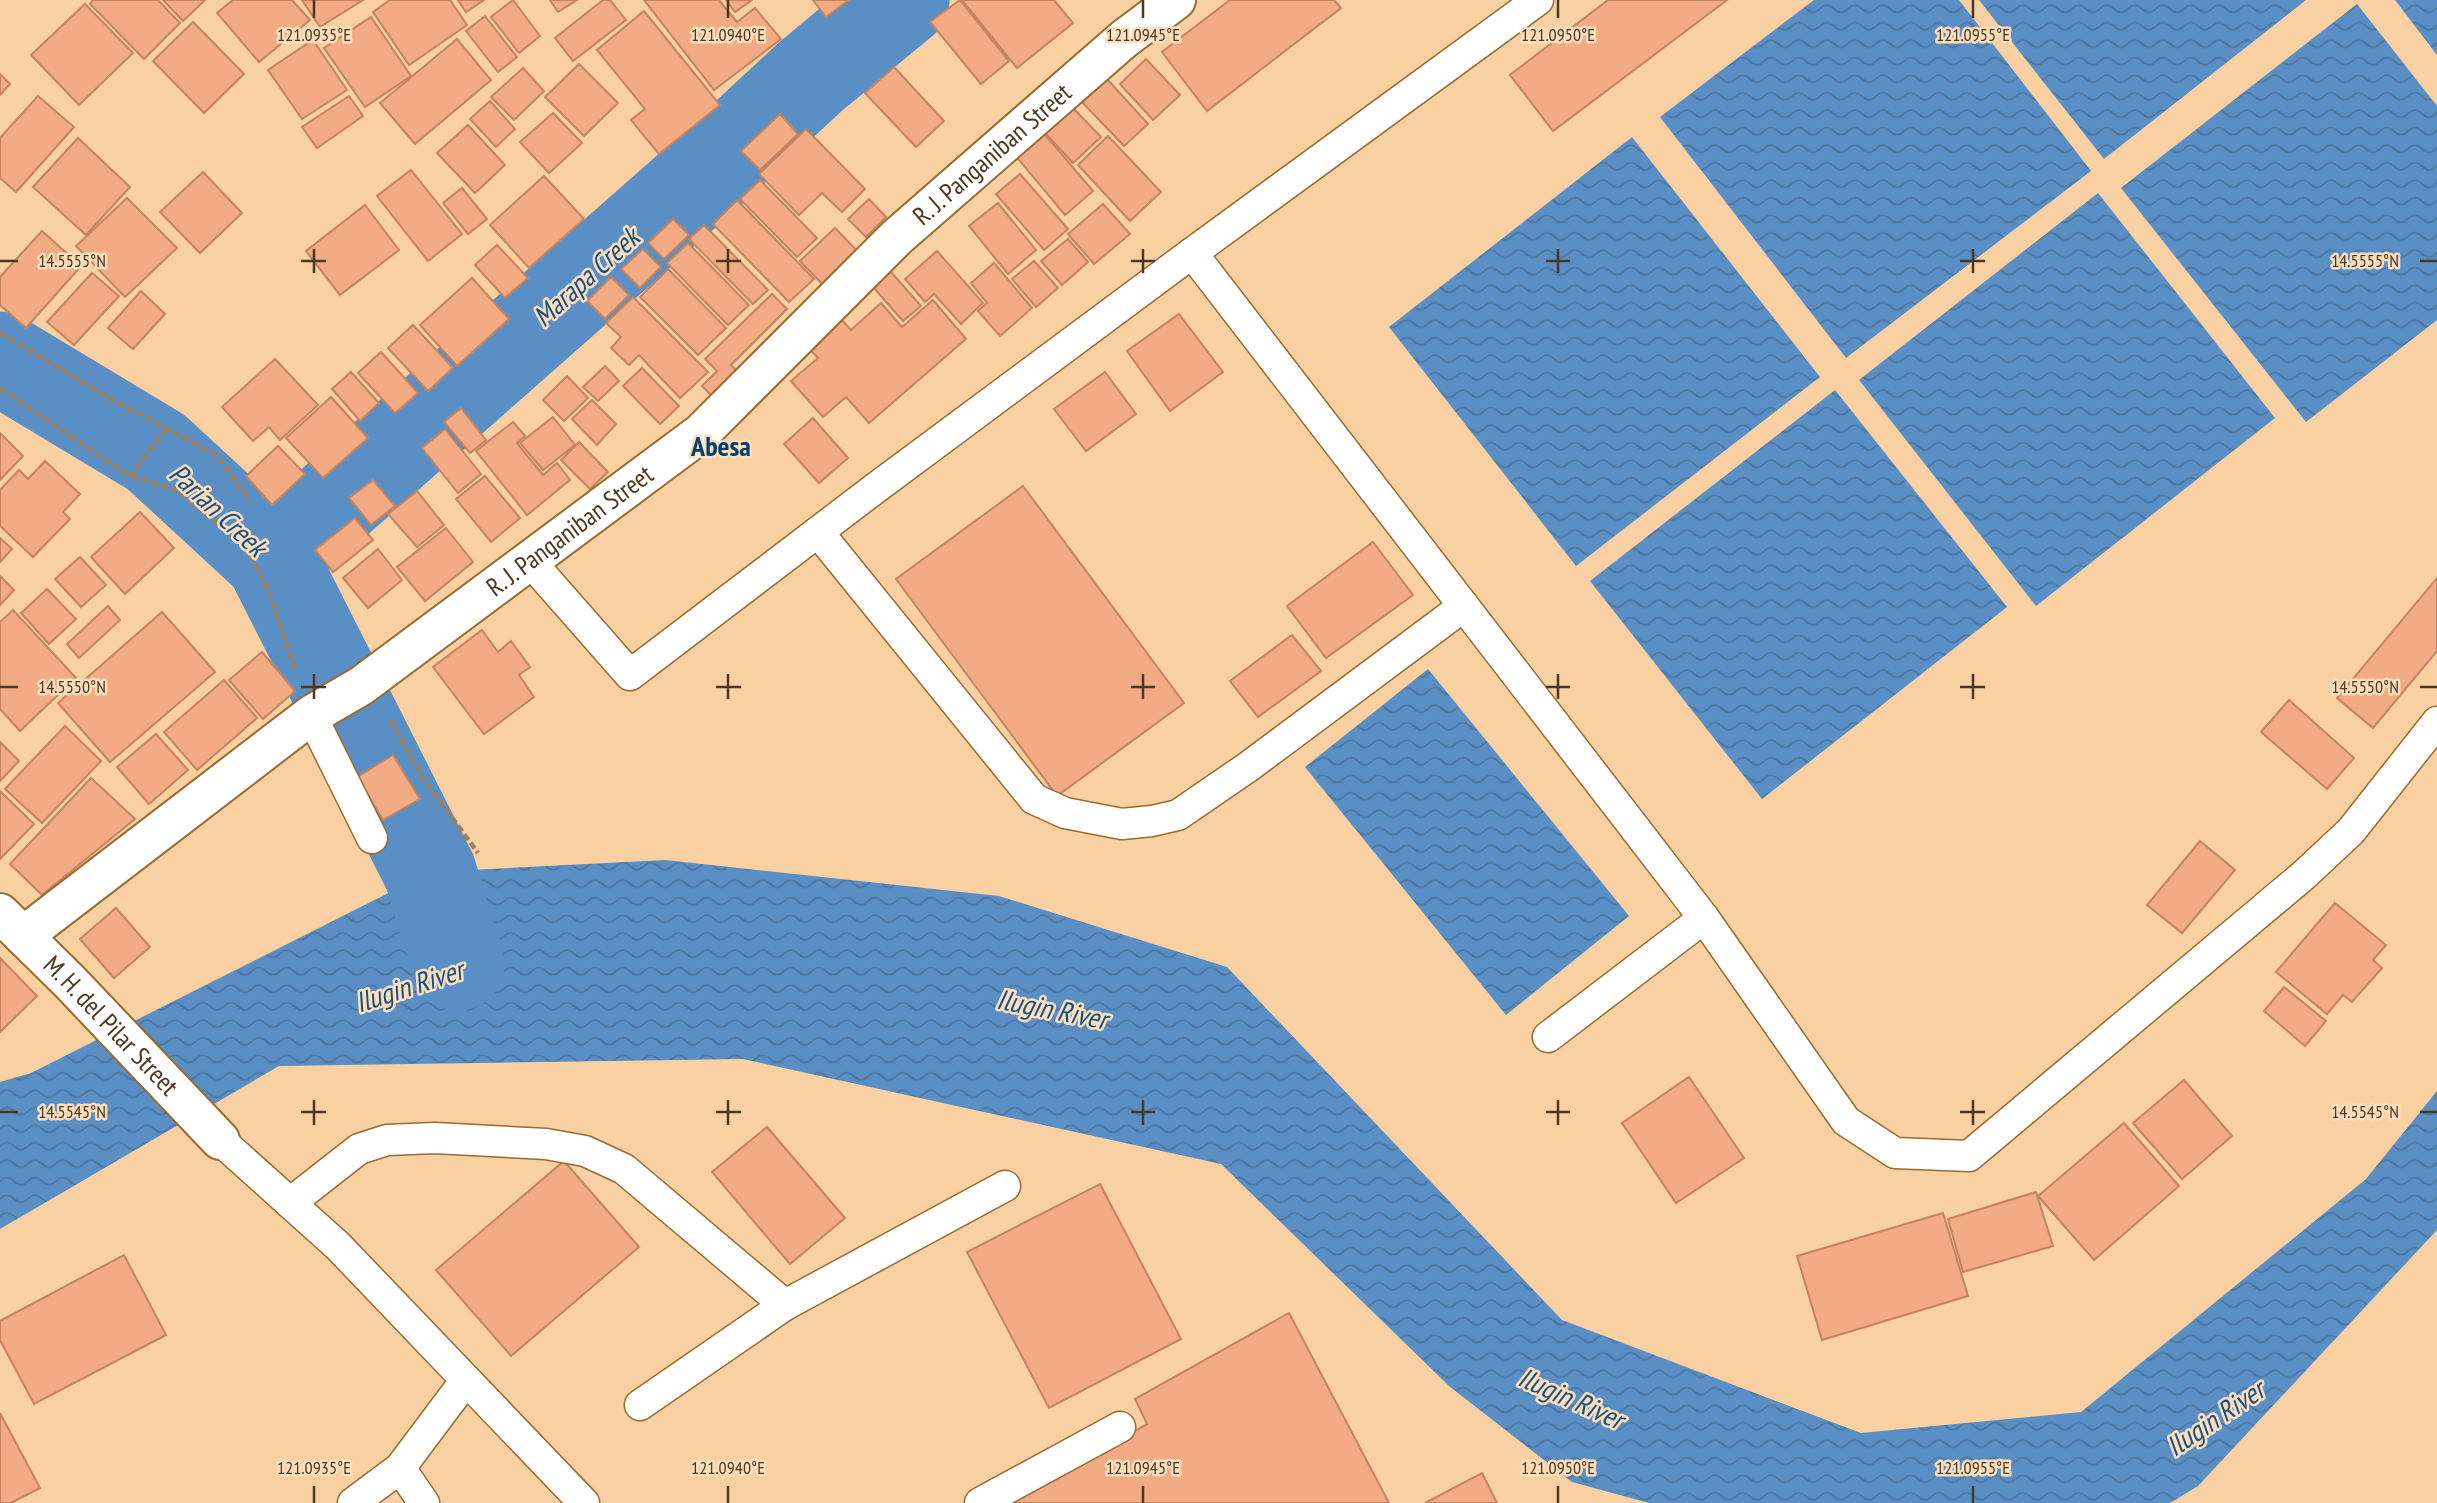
<svg xmlns="http://www.w3.org/2000/svg" width="2437" height="1503" viewBox="0 0 2437 1503" font-family="'PT Sans Narrow',sans-serif">
  <defs>
    <pattern id="water-waves" width="16" height="10" patternUnits="userSpaceOnUse" patternTransform="scale(1.75)"><rect width="16" height="10" fill="#5a8fc5"/><path d="M0 5q4-4 8 0t8 0" fill="none" stroke="#4d76a0"/></pattern>
  </defs>
  <rect width="100%" height="100%" fill="#f8d0a2"/>
  <g fill="url(#water-waves)">
    <polygon points="1814,0 1959,0 2091,171 1846,358 1660,117"/>
    <polygon points="1979,0 2306,0 2104,159"/>
    <polygon points="2395,0 2437,0 2437,55"/>
    <polygon points="2357,4 2437,106 2437,320 2306,422 2121,188"/>
    <polygon points="1632,137 1820,377 1576,566 1389,327"/>
    <polygon points="2098,193 2275,418 2036,606 1859,380"/>
    <polygon points="1835,390 2007,607 1762,799 1590,581"/>
    <polygon points="1428,669 1629,916 1506,1015 1305,767"/>
    <polygon points="665,860 999,896 1227,967 1562,1320 1861,1433 2081,1412 2366,1179 2437,1091 2437,1230 2198,1486 2170,1503 1649,1503 1572,1482 1449,1386 1221,1164 743,1059 279,1066 0,1229 0,1082 31,1073 430,872"/>
  </g>
  <g fill="none" stroke-linecap="round" stroke-linejoin="round">
    <g stroke="#5a8fc5" stroke-width="93">
      <polyline points="0,358 156,452 271,558 430,872 458,964"/>
      <polyline points="271,558 697,182 810,77 903,0"/>
    </g>
  </g>
  <g fill="#f2ab83" stroke="#c4845f" stroke-width="2">
    <polygon points="93,0 158,0 180,23 144,59 90,4"/>
    <polygon points="163,0 205,0 183,21"/>
    <polygon points="233,0 292,0 310,20 259,62 217,13"/>
    <polygon points="302,0 363,0 320,27"/>
    <polygon points="390,0 450,0 467,25 409,65 373,12"/>
    <polygon points="458,0 484,0 466,12"/>
    <polygon points="513,0 540,36 519,53 491,17"/>
    <polygon points="550,0 577,0 558,12"/>
    <polygon points="603,0 610,0 626,20 573,61 555,38"/>
    <polygon points="644,0 719,0 737,22 755,8 781,39 714,90"/>
    <polygon points="726,0 752,0 735,12"/>
    <polygon points="813,0 849,0 826,17"/>
    <polygon points="960,0 1009,61 981,84 930,22"/>
    <polygon points="962,0 1054,0 1073,23 1017,68"/>
    <polygon points="1230,0 1334,0 1341,8 1207,111 1162,52"/>
    <polygon points="1608,0 1727,0 1553,131 1510,75"/>
    <polygon points="85,4 133,53 79,105 31,55"/>
    <polygon points="644,11 720,105 659,154 631,120 645,109 597,50"/>
    <polygon points="485,16 517,57 498,72 466,31"/>
    <polygon points="371,17 411,76 365,107 324,48"/>
    <polygon points="193,22 244,74 204,113 153,61"/>
    <polygon points="457,39 491,80 415,144 380,103"/>
    <polygon points="313,40 347,90 302,119 268,70"/>
    <polygon points="1146,59 1180,95 1153,120 1120,84"/>
    <polygon points="579,64 618,103 584,136 545,97"/>
    <polygon points="894,67 944,121 916,147 865,93"/>
    <polygon points="523,68 544,91 514,120 491,97"/>
    <polygon points="0,74 10,84 0,95"/>
    <polygon points="1107,79 1148,124 1124,146 1082,102"/>
    <polygon points="38,96 74,127 16,192 0,178 0,138"/>
    <polygon points="349,96 363,116 317,148 302,127"/>
    <polygon points="490,101 515,129 496,147 470,119"/>
    <polygon points="1072,107 1101,137 1073,163 1044,132"/>
    <polygon points="553,113 582,143 549,173 520,142"/>
    <polygon points="780,114 798,134 760,170 741,151"/>
    <polygon points="468,125 505,165 475,193 437,153"/>
    <polygon points="806,129 865,189 842,212 822,193 799,215 759,174"/>
    <polygon points="1042,131 1093,191 1065,215 1015,155"/>
    <polygon points="1108,136 1161,192 1130,221 1078,165"/>
    <polygon points="78,138 130,187 86,235 33,187"/>
    <polygon points="411,170 462,234 428,261 377,196"/>
    <polygon points="203,172 242,213 200,253 160,212"/>
    <polygon points="1020,174 1068,229 1044,250 996,194"/>
    <polygon points="544,176 584,219 529,268 490,225"/>
    <polygon points="760,180 817,238 797,257 740,199"/>
    <polygon points="462,188 487,219 468,234 443,203"/>
    <polygon points="127,198 177,248 125,297 76,246"/>
    <polygon points="869,199 886,217 866,237 848,219"/>
    <polygon points="737,200 814,279 789,302 713,224"/>
    <polygon points="998,203 1036,250 1008,274 969,226"/>
    <polygon points="1103,204 1130,234 1094,264 1068,234"/>
    <polygon points="365,205 399,250 340,295 306,251"/>
    <polygon points="673,219 689,235 664,259 648,243"/>
    <polygon points="704,225 768,290 753,304 689,239"/>
    <polygon points="835,228 861,255 826,288 800,261"/>
    <polygon points="42,231 81,266 26,328 0,305 0,277"/>
    <polygon points="1068,239 1088,262 1062,285 1041,261"/>
    <polygon points="688,243 749,305 728,325 667,263"/>
    <polygon points="497,245 528,278 505,298 475,265"/>
    <polygon points="643,249 661,267 640,288 621,269"/>
    <polygon points="937,251 983,303 961,324 934,294 925,302 905,279"/>
    <polygon points="1034,261 1058,288 1036,307 1012,279"/>
    <polygon points="994,263 1032,308 1000,336 978,311 987,303 971,283"/>
    <polygon points="884,264 921,306 903,321 866,279"/>
    <polygon points="668,269 726,328 698,355 640,297"/>
    <polygon points="92,273 119,296 74,345 47,322"/>
    <polygon points="611,277 629,295 605,319 587,301"/>
    <polygon points="472,278 509,319 457,366 420,325"/>
    <polygon points="141,291 165,314 133,349 108,328"/>
    <polygon points="772,294 787,309 731,365 743,377 718,402 702,386 717,371 705,359"/>
    <polygon points="633,297 708,372 680,398 639,355 629,365 611,348 621,337 606,323"/>
    <polygon points="933,300 966,339 869,423 846,397 823,417 791,381 818,358 807,346 840,318 851,330 881,303 902,327"/>
    <polygon points="1179,314 1223,372 1170,411 1127,351"/>
    <polygon points="413,325 453,368 428,391 388,348"/>
    <polygon points="381,352 418,393 395,413 358,373"/>
    <polygon points="275,359 318,405 280,440 269,427 253,441 222,407"/>
    <polygon points="605,366 619,381 598,401 583,387"/>
    <polygon points="642,368 679,406 660,424 623,386"/>
    <polygon points="351,372 379,403 360,421 332,389"/>
    <polygon points="1105,372 1136,414 1086,451 1054,409"/>
    <polygon points="567,376 588,398 564,421 543,400"/>
    <polygon points="331,397 368,438 323,478 286,438"/>
    <polygon points="592,400 616,424 597,445 572,419"/>
    <polygon points="461,408 486,440 470,453 444,422"/>
    <polygon points="553,417 575,445 543,470 520,443"/>
    <polygon points="813,418 848,458 819,483 784,444"/>
    <polygon points="513,422 525,436 517,443 543,475 557,463 570,480 527,515 476,451"/>
    <polygon points="445,429 481,474 458,493 422,448"/>
    <polygon points="0,433 23,456 0,480"/>
    <polygon points="579,442 608,472 590,489 561,460"/>
    <polygon points="278,446 305,474 272,505 246,476"/>
    <polygon points="45,461 80,494 63,512 70,519 33,557 0,526 0,490 19,470 28,479"/>
    <polygon points="485,476 520,518 491,542 456,499"/>
    <polygon points="373,480 395,506 371,525 349,498"/>
    <polygon points="1023,486 1184,703 1057,796 896,579"/>
    <polygon points="417,491 444,525 417,547 388,514"/>
    <polygon points="140,512 174,548 125,594 91,557"/>
    <polygon points="355,518 373,540 333,572 315,550"/>
    <polygon points="446,528 473,562 425,601 397,567"/>
    <polygon points="0,538 12,549 0,562"/>
    <polygon points="1373,542 1413,595 1326,658 1287,606"/>
    <polygon points="378,549 402,580 368,608 343,578"/>
    <polygon points="80,557 106,585 81,607 55,579"/>
    <polygon points="0,576 14,590 0,605"/>
    <polygon points="2437,578 2437,651 2373,728 2337,698"/>
    <polygon points="47,589 76,619 49,644 21,613"/>
    <polygon points="108,606 120,620 79,658 67,644"/>
    <polygon points="13,610 76,678 20,731 0,709 0,622"/>
    <polygon points="162,612 215,672 110,762 58,703"/>
    <polygon points="482,630 498,652 511,641 530,667 519,675 534,697 484,734 433,667"/>
    <polygon points="1292,635 1321,671 1258,717 1230,681"/>
    <polygon points="262,652 295,691 263,719 229,680"/>
    <polygon points="224,680 257,718 197,770 164,732"/>
    <polygon points="2289,700 2354,758 2327,789 2261,732"/>
    <polygon points="65,726 101,761 42,823 5,789"/>
    <polygon points="156,734 188,770 149,804 117,767"/>
    <polygon points="0,742 19,761 0,781"/>
    <polygon points="393,755 420,799 383,820 357,777"/>
    <polygon points="91,778 135,819 42,895 10,864"/>
    <polygon points="0,791 34,824 0,859"/>
    <polygon points="2200,841 2235,870 2182,933 2147,905"/>
    <polygon points="2335,903 2386,945 2373,960 2382,968 2352,1002 2343,995 2327,1014 2276,972"/>
    <polygon points="116,908 150,947 114,978 80,939"/>
    <polygon points="0,958 37,996 0,1032"/>
    <polygon points="2284,987 2326,1021 2305,1046 2264,1011"/>
    <polygon points="1689,1077 1744,1158 1676,1203 1622,1123"/>
    <polygon points="2184,1080 2232,1136 2182,1179 2133,1123"/>
    <polygon points="2124,1123 2179,1186 2094,1260 2038,1196"/>
    <polygon points="767,1127 845,1218 790,1264 712,1172"/>
    <polygon points="564,1161 639,1247 511,1356 436,1270"/>
    <polygon points="1100,1184 1181,1339 1049,1408 967,1252"/>
    <polygon points="2036,1192 2053,1246 1963,1272 1948,1219"/>
    <polygon points="1943,1213 1968,1296 1822,1340 1797,1256"/>
    <polygon points="124,1255 166,1335 34,1404 0,1340 0,1321"/>
    <polygon points="1289,1313 1389,1503 1005,1503 1147,1424 1135,1399"/>
    <polygon points="0,1413 40,1488 11,1503 0,1503"/>
    <polygon points="1482,1473 1497,1503 1425,1503"/>
  </g>
  <g fill="none" stroke-linecap="round" stroke-linejoin="round">
    <defs>
      <g id="service">
        <polyline points="1538,0 1192,253 1704,918 1846,1121 1895,1153 1969,1156 2304,875 2351,831 2437,722"/>
        <polyline points="818,532 1034,799 1065,813 1122,824 1152,821 1178,815 1248,767 1464,606"/>
        <polyline points="529,560 630,675 873,490 1192,253"/>
        <polyline points="311,715 372,838"/>
        <polyline points="1548,1037 1704,918"/>
        <polyline points="220,1140 338,1246 584,1503"/>
        <polyline points="290,1203 359,1149 387,1140 435,1138 546,1144 585,1151 624,1169 785,1305 1005,1186"/>
        <polyline points="640,1405 785,1305"/>
        <polyline points="400,1468 424,1503"/>
        <polyline points="353,1503 400,1468 466,1380"/>
        <polyline points="980,1503 1120,1427"/>
      </g>
      <g id="minor">
        <path id="s1" d="M0,913L70,982L220,1140"/>
        <path id="s2" d="M23,936L311,715L361,686L701,433L897,237L1124,39L1176,0"/>
      </g>
    </defs>
    <use href="#service" stroke="#986b31" stroke-width="33"/>
    <use href="#minor" stroke="#986b31" stroke-width="42"/>
    <g stroke="#9d7f5d" stroke-width="4.5" stroke-dasharray="7 3.5" stroke-linecap="butt">
      <polyline points="0,333 113,400 216,455 251,502"/>
      <polyline points="0,388 130,476 177,490 244,545 268,589 296,671"/>
      <polyline points="130,476 166,429"/>
      <polyline points="390,720 423,778 478,853"/>
    </g>
    <use href="#service" stroke="#fff" stroke-width="30"/>
    <use href="#minor" stroke="#fff" stroke-width="38"/>
  </g>
  <path fill="none" stroke="#4c3820" stroke-width="2.5" d="M314,0V18M728,0V18M1143,0V18M1558,0V18M1973,0V18M314,249V273M728,249V273M1143,249V273M1558,249V273M1973,249V273M0,261H18M301,261H326M716,261H741M1131,261H1155M1546,261H1570M1960,261H1985M2420,261H2437M314,674V699M728,674V699M1143,674V699M1558,674V699M1973,674V699M0,687H18M301,687H326M716,687H741M1131,687H1155M1546,687H1570M1960,687H1985M2420,687H2437M314,1100V1125M728,1100V1125M1143,1100V1125M1558,1100V1125M1973,1100V1125M0,1112H18M301,1112H326M716,1112H741M1131,1112H1155M1546,1112H1570M1960,1112H1985M2420,1112H2437M314,1486V1503M728,1486V1503M1143,1486V1503M1558,1486V1503M1973,1486V1503"/>
  <g text-anchor="middle" stroke-width="5" stroke-linejoin="round" paint-order="stroke">
    <g font-size="26" fill="#4c3820" stroke="#fedfbd">
      <text dy="9" stroke="none"><textPath href="#s2" startOffset="1248">R. J. Panganiban Street</textPath></text>
      <text dy="9" stroke="none"><textPath href="#s2" startOffset="681">R. J. Panganiban Street</textPath></text>
      <text dy="9" stroke="none"><textPath href="#s1" startOffset="158">M. H. del Pilar Street</textPath></text>
    </g>
    <g font-size="28" font-style="italic" fill="#174f83" stroke="#fedfbd">
      <text transform="translate(586 277) rotate(-42)" y="10">Marapa Creek</text>
      <text transform="translate(218 510) rotate(43)" y="10">Parian Creek</text>
      <text transform="translate(409 986) rotate(-18)" y="10">Ilugin River</text>
      <text transform="translate(1052 1009) rotate(11)" y="10">Ilugin River</text>
      <text transform="translate(1571 1398) rotate(24)" y="10">Ilugin River</text>
      <text transform="translate(2215 1418) rotate(-34)" y="10">Ilugin River</text>
    </g>
    <g font-size="28" font-weight="bold" fill="#033e6e" stroke="#fedfbd">
      <text x="721" y="456">Abesa</text>
    </g>
  </g>
  <g font-size="18" text-anchor="middle" fill="#4c3820" stroke="#fedfbd" stroke-width="5" stroke-linejoin="round" paint-order="stroke">
    <text x="314" y="41">121.0935°E</text>
    <text x="728" y="41">121.0940°E</text>
    <text x="1143" y="41">121.0945°E</text>
    <text x="1558" y="41">121.0950°E</text>
    <text x="1973" y="41">121.0955°E</text>
    <text x="72" y="267">14.5555°N</text>
    <text x="2365" y="267">14.5555°N</text>
    <text x="72" y="693">14.5550°N</text>
    <text x="2365" y="693">14.5550°N</text>
    <text x="72" y="1118">14.5545°N</text>
    <text x="2365" y="1118">14.5545°N</text>
    <text x="314" y="1474">121.0935°E</text>
    <text x="728" y="1474">121.0940°E</text>
    <text x="1143" y="1474">121.0945°E</text>
    <text x="1558" y="1474">121.0950°E</text>
    <text x="1973" y="1474">121.0955°E</text>
  </g>
</svg>
